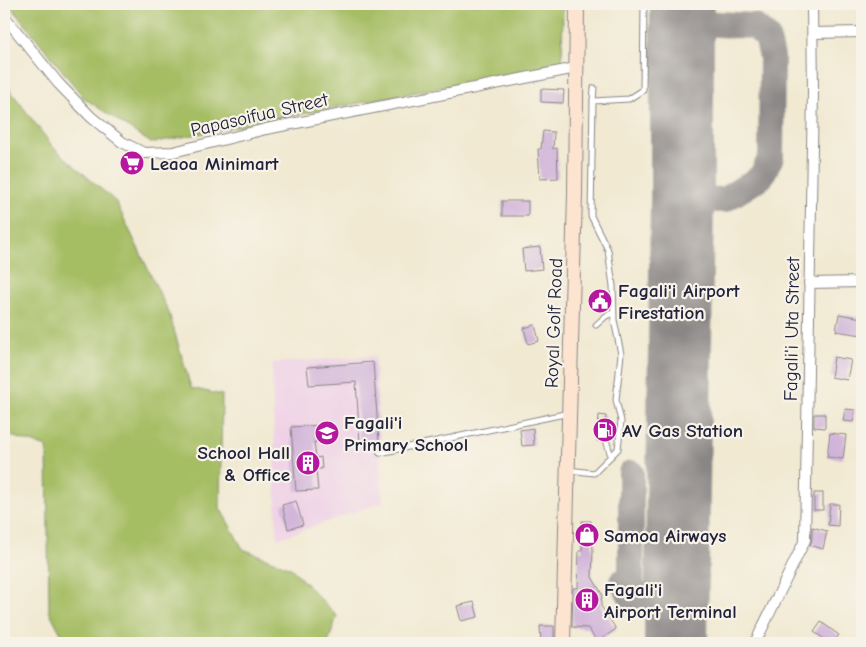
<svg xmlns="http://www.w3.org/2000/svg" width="866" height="647" viewBox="0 0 866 647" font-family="'Comic Neue',sans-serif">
  <rect width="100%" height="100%" fill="#f7f3e8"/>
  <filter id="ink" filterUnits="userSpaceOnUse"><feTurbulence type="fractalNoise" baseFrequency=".02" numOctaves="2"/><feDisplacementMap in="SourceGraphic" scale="10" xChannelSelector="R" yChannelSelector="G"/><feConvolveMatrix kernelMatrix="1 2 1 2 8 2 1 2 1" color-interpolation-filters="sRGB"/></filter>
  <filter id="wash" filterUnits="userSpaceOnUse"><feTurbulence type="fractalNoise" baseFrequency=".0096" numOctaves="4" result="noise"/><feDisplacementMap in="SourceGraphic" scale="20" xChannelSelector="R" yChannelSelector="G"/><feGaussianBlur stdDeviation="1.12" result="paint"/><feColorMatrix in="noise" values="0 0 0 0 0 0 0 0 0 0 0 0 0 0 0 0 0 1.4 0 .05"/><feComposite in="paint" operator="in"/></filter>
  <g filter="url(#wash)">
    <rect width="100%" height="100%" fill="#f1e9d2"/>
    <polygon fill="#efd0e6" points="375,356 383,502 277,539 272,363"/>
    <g fill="#a5bd63" stroke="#64704f">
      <polygon points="9,4 563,4 562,64 151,143 84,98"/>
      <polygon points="4,82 53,147 116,202 169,313 191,388 222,395 220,508 243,549 291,568 337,616 328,643 66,643 49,611 47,447 4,434"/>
    </g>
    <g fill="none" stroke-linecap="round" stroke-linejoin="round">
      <g stroke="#8a8686" stroke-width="26">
        <polyline points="682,22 754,26 767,37 772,57 771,157 761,177 724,200 682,199"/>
        <polyline points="631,473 631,596"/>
        <polyline points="622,582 631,596 676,596"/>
      </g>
      <polyline stroke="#8a8686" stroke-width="64" points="676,643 682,199 682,4"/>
    </g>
    <g id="blocks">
      <g fill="#d0b3d9">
        <polygon points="541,89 564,90 563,103 541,102"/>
        <polygon points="543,131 554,132 553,149 557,148 558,178 540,179 538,149 541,149"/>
        <rect x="502" y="201" width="26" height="15"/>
        <polygon points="540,247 542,269 524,271 522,249"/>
        <polygon points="839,314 862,318 862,335 836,331"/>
        <polygon points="535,325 539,341 528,344 524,328"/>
        <polygon points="834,357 851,360 847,380 831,377"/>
        <polygon points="373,362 379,442 360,443 356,382 309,385 307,367"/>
        <polygon points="845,409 855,410 853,422 843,421"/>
        <polygon points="814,414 825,414 825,428 814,427"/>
        <polygon points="599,415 606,416 606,424 613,425 612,436 605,435 602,441 597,441"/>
        <polygon points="321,425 322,441 314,442 316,458 321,457 322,469 316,469 318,490 296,491 291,427"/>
        <polygon points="533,428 534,445 522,446 520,430"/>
        <polygon points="830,433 846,435 843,459 827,457"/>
        <rect x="814" y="493" width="9" height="17"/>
        <polygon points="296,501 303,525 288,529 282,505"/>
        <polygon points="830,504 839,504 838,526 828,525"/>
        <polygon points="582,521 591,521 593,551 592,577 602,594 601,606 616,629 597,642 588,628 572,627 573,588 578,588 579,551 582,551"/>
        <polygon points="812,527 827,531 823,549 810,545 812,540"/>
        <polygon points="474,602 478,617 461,621 457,606"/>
        <polygon points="821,622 839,635 833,643 830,643 814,632"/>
        <polygon points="540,626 554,626 554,643 541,643"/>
      </g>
    </g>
  </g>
  <g filter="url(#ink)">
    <use href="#blocks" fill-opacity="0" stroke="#8a8686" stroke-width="1"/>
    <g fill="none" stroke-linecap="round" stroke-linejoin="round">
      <defs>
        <g id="lane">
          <polyline points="593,101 594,88"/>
          <polyline points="596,325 606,316 613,313"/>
          <polyline points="606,440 611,456"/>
          <polyline points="380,453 569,413"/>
          <polyline points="568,470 594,473 618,449 621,421 616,400 621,354 614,320 613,286 608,250 591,216 593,101 629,99 643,90 644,4"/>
        </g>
        <g id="street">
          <polyline points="4,16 58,83 91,117 122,142 144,153 173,152 266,129 576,68"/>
          <polyline points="813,33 862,32"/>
          <polyline points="809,283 862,282"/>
          <polyline points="755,643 805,540 813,92 812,4"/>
        </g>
        <polyline id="secondary" points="563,643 575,194 577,4"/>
      </defs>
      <use href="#lane" stroke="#8a8686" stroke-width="7"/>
      <use href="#street" stroke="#8a8686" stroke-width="12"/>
      <use href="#secondary" stroke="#8a8686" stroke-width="16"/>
      <use href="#lane" stroke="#fff" stroke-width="5"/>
      <use href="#street" stroke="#fff" stroke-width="10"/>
      <use href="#secondary" stroke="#fde4d0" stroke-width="14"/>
    </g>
  </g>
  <defs>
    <symbol id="supermarket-disc" viewBox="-11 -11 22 22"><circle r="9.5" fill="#b5179e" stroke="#f7f3e8"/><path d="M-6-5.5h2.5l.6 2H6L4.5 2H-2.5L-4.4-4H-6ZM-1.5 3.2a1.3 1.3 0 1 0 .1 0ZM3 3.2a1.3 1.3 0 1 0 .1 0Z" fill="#fff"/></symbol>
    <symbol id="civic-disc" viewBox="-11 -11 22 22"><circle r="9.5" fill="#b5179e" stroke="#f7f3e8"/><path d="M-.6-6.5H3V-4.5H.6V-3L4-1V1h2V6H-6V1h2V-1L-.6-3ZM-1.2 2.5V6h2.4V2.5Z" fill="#fff"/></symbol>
    <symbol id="fuel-disc" viewBox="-11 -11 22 22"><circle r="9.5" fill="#b5179e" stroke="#f7f3e8"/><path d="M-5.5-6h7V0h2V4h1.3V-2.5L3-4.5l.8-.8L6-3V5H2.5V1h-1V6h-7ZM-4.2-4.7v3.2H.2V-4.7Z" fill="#fff"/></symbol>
    <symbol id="school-disc" viewBox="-11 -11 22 22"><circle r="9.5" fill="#b5179e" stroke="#f7f3e8"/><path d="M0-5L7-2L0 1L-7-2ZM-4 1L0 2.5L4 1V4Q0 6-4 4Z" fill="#fff"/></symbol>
    <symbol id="building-disc" viewBox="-11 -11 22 22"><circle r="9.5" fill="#b5179e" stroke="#f7f3e8"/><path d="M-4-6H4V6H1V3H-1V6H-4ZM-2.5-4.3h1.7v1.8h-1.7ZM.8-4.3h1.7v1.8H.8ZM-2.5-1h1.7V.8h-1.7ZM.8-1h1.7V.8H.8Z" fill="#fff"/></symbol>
    <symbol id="shop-disc" viewBox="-11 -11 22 22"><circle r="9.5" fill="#b5179e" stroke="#f7f3e8"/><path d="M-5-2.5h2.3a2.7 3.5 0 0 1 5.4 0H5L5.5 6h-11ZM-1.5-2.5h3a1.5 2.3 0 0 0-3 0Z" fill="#fff"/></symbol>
  </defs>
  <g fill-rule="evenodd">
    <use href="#supermarket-disc" x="118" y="149" width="28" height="28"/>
    <use href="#civic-disc" x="586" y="287" width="28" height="28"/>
    <use href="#fuel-disc" x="591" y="416" width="28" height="28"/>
    <use href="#school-disc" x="313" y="419" width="28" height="28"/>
    <use href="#building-disc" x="294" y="449" width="28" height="28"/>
    <use href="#shop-disc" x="573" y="521" width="28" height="28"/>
    <use href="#building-disc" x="573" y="586" width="28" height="28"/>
  </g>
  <g text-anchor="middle" stroke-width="4.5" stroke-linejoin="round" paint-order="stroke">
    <g font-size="19" fill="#22223b" stroke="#f7f3e8">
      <text transform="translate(259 114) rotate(-13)" y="7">Papasoifua Street</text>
      <text transform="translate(553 323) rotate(-88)" y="7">Royal Golf Road</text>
      <text transform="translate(791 329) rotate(-89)" y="7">Fagali'i Uta Street</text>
    </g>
    <g font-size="19" font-weight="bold" fill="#22223b" stroke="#f7f3e8" text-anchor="start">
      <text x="150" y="170">Leaoa Minimart</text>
      <text x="618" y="297">Fagali'i Airport<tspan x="618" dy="22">Firestation</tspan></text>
      <text x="344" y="429">Fagali'i<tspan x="344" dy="22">Primary School</tspan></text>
      <text x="622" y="437">AV Gas Station</text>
      <text x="290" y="459" text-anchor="end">School Hall<tspan x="290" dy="22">&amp; Office</tspan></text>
      <text x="604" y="542">Samoa Airways</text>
      <text x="604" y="596">Fagali'i<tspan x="604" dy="22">Airport Terminal</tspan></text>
    </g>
  </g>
  <rect width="866" height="647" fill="none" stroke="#f7f3e8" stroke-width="20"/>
</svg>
